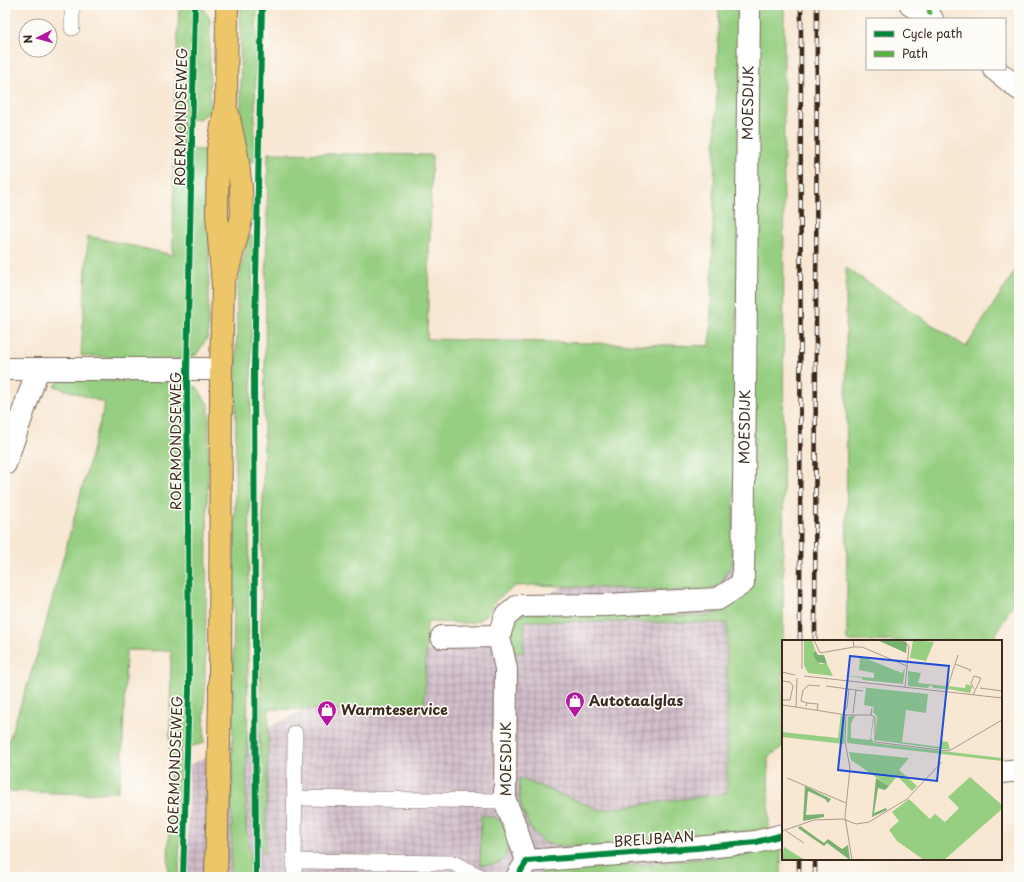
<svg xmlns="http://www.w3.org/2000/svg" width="1024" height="882" viewBox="0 0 1024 882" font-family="'Playpen Sans',sans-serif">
  <defs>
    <pattern id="industrial-grid" width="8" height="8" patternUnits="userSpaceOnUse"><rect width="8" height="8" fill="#d1bdca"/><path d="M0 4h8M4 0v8" fill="none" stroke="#ab9aa3"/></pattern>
  </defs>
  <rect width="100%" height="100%" fill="#fdfcf7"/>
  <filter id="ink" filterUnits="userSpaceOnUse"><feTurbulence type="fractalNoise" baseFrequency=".025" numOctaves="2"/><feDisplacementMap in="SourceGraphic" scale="8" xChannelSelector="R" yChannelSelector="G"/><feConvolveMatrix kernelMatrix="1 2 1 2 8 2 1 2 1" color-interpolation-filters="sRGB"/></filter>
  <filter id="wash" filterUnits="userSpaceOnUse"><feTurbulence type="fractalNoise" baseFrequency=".012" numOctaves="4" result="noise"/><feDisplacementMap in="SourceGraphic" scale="16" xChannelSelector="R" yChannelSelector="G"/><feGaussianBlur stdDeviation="0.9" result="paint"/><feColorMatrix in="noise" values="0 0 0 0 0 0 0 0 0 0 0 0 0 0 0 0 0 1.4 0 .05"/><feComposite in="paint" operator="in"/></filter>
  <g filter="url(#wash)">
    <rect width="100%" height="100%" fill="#f8e7d3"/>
    <polygon fill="url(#industrial-grid)" points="755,496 751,877 187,877 189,765"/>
    <g fill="#97cf82" stroke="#697c50">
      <polygon points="179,5 189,5 203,8 210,19 210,111 199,119 184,120 184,149 203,150 211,161 208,337 196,355 179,360 81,356 88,236 173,255 174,119"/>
      <polygon points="240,5 257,5 254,162 248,161 241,129"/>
      <polygon points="719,5 742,5 733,561 722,582 706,592 536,585 515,586 496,600 486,616 473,623 427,622 424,710 269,709 265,856 258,838 268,153 432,155 427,339 710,346"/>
      <polygon points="755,5 784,5 783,746 768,758 769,828 727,834 613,847 562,846 544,843 529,827 520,803 519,778 600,810 727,793 727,623 525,621 523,653 512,652 508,644 514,619 526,613 708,616 727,608 741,598 747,586"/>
      <polygon points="248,236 253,236 246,829 252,867 252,877 231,877 237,290"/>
      <polygon points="1019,265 1019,593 992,641 847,641 846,268 966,347"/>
      <polygon points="62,380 177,382 197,387 209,406 204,743 181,749 179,877 168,877 171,651 126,650 122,767 118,791 85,794 5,791 5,752 38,652 105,403 54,386"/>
      <path d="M481,815C486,816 495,816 499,820C508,826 511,854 502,861C495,865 488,865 480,865Z"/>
      <polygon points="781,849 781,877 537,877 546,871 649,864 757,853"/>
    </g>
  </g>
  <g filter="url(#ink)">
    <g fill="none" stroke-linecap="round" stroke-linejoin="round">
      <defs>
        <g id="lane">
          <polyline points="72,28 72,5"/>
          <polyline points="295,798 505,801"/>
          <polyline points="294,861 453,863 481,877"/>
          <polyline points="294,877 295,733"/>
        </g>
        <g id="street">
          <polyline points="911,5 932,19"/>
          <polyline points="994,69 1019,89"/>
          <polyline points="5,369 221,369"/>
          <polyline points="5,464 38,369"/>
          <path id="s1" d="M499,636L505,617L518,606L606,605L679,601L718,599L743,583L749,5"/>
          <polyline points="442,637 499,636 506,669 505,801 514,823 527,861 517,877"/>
          <polyline points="1001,772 1019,770"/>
          <polyline points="527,861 696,848 756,842 783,835"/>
        </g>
        <g id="primary">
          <polyline points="227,273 242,216 241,188 237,155 228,114"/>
          <polyline points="216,877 220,695 221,369 223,285 217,215 218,150 226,102 227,5"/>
        </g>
      </defs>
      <use href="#lane" stroke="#7d6c5d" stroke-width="16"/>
      <use href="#street" stroke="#7d6c5d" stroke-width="24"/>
      <use href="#primary" stroke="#7d6c5d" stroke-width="24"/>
      <use href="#lane" stroke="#fff" stroke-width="15"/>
      <use href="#street" stroke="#fff" stroke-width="22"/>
      <use href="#primary" stroke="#ecc669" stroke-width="22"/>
      <defs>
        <g id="rail">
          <polyline points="800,641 801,5"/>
          <polyline points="815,641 817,5"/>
          <polyline points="799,877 799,859"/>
          <polyline points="815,877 815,859"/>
        </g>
      </defs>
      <use href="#rail" stroke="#3b2a1e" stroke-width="4.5"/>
      <use href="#rail" stroke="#fdfcf7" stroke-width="3" stroke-dasharray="9" stroke-linecap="butt"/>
      <polyline stroke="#57b245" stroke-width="5" stroke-dasharray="10 5" stroke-linecap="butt" points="928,5 931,18"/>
      <defs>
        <g id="cycleway">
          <polyline points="183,877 189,690 187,370 195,5"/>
          <polyline points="256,877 254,369 262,5"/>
          <polyline points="517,877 527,861 696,848 756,842 783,835"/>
        </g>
      </defs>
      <use href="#cycleway" stroke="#fdfcf7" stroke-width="8"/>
      <use href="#cycleway" stroke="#00873e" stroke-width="6"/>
    </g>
  </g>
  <defs>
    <symbol id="shop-pin" viewBox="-11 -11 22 30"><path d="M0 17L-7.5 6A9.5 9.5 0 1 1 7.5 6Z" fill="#b5179e" stroke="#fdfcf7"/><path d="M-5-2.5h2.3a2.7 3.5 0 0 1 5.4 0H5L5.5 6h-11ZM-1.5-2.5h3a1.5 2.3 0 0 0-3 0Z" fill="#fff"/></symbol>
  </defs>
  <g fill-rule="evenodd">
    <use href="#shop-pin" x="564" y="690" width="22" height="30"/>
    <use href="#shop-pin" x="316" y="699" width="22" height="30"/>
  </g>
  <g text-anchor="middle" stroke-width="3.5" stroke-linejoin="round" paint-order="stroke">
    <g font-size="14" fill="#3b2a1e" stroke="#fdfcf7">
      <text dy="5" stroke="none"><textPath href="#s1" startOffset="747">MOESDIJK</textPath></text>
      <text transform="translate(181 117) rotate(-89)" y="5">ROERMONDSEWEG</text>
      <text dy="5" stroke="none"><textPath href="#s1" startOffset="423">MOESDIJK</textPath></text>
      <text transform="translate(176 441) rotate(-90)" y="5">ROERMONDSEWEG</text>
      <text transform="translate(506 759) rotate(-90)" y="5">MOESDIJK</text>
      <text transform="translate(175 765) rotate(-88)" y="5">ROERMONDSEWEG</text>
      <text transform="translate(654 839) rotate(-4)" y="5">BREIJBAAN</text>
    </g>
    <g font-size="14" font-weight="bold" fill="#3b2a1e" stroke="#fdfcf7" text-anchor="start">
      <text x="589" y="706">Autotaalglas</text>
      <text x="341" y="715">Warmteservice</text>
    </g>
  </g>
  <g transform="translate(782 640)">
    <rect width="220" height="220" fill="#f8e7d3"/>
    <path d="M22,0H30L33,10L31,11L38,24H45L51,36L26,33L22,25ZM131,0L152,2L144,21L128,18ZM78,16L120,33L123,28L121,44L81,40L80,38L59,35L92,38V33L77,30ZM126,31L139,33L136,43L164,46L163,49L152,48L148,45L146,48L126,46ZM184,44L190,46L188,53L166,49V46L183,48ZM68,46L146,54L144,73L124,70L120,102L158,107L159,101L166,102L168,110L93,100L95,77L91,72L92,67L82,65L84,48ZM59,74L63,77L62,104L0,97V92L56,98ZM73,75L69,84V98L88,100L91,78L87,76L92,78L89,98L92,103L220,118V121L65,103L66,77ZM67,112L127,118L117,130L135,146L130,151L115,136L107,146L69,120ZM188,137L220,165V169L162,220H142L115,201L107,190L117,181L110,172L127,159L148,179L153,174L163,182L177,168L166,157ZM2,207L23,220H0Z" fill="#97cf82"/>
    <path d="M95,0H119L125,3L124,13ZM33,10L36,15H42L45,24L35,22L31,14ZM94,138L107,146L103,150L96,148L92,173L104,168L105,170L90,177ZM23,146L49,159L46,163L43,159L26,151L24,175L42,174V177L21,181ZM18,186L42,203L46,199L60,209L66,205L68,220L45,203L42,206L30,198L16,188Z" fill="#79b270"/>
    <path fill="none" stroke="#ac9b8b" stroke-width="1" d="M20,0V29M32,0L38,13L72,7L71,0M122,0L127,7L123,47M72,7H80L125,26M173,24L189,30L187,32M0,32L13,35M22,36L220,58M15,38L14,67L64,75H89L90,68M0,41L8,42L11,46L8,60H0M44,46L81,51M198,48L220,51M164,52L176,15M191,55L199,38L192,36L189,43L192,49M25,63L19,61L21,50L27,45L38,46M0,65L14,67M24,66L25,63L36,64L35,70M61,73L65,67L67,49M71,73L74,50M64,75L63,101L68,128L63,177L70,220M89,75L93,77V102L167,111L220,80M5,138L64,163M0,191L32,180L61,179L74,184L87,182L125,159L160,122M4,191L22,203"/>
    <path fill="#1d4ed8" fill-opacity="0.15" stroke="#1d4ed8" stroke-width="2" d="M68,16L167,26L155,141L56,130Z"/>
    <rect width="220" height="220" fill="none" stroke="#3b2a1e" stroke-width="2"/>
  </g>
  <rect width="1024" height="882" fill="none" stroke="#fdfcf7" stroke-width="20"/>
  <rect x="866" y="18" width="140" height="52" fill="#fdfcf7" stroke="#afa8a0"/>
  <rect x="874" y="31" width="20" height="6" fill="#00873e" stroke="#afa8a0"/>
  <text x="902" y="38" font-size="12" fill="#3b2a1e">Cycle path</text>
  <rect x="874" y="51" width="20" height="6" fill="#57b245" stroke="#afa8a0"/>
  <text x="902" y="58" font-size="12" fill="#3b2a1e">Path</text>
  <g transform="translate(38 38) rotate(264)"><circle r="19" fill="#fdfcf7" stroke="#afa8a0"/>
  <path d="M0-3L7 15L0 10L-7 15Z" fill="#b5179e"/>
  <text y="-6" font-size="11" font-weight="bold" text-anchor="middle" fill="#3b2a1e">N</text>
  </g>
</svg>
